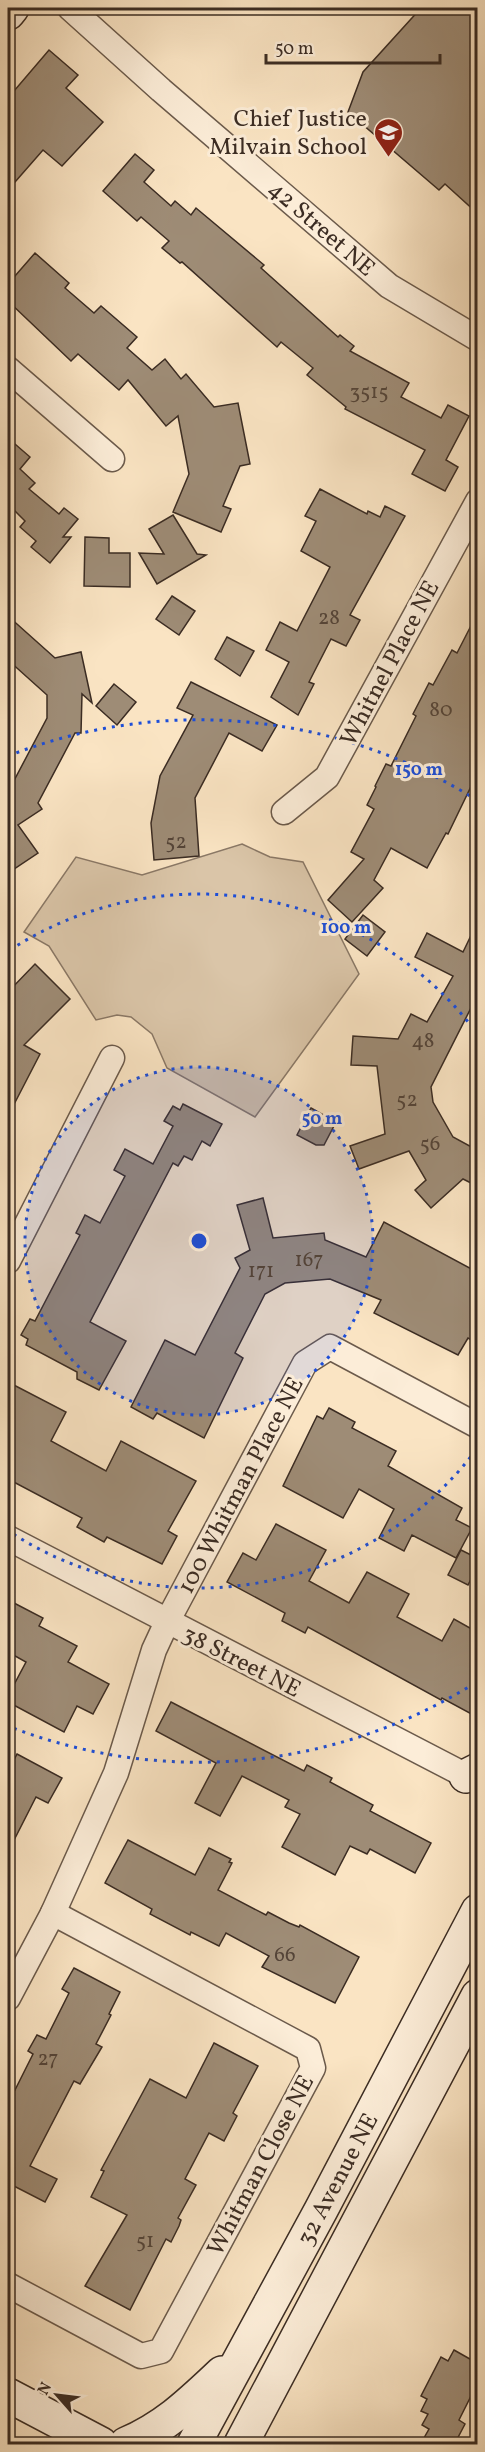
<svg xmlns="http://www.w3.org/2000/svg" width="485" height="2452" viewBox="0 0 485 2452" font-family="Vollkorn,serif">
  <rect width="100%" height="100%" fill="#fae4c3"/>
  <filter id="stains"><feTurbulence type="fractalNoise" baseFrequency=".00333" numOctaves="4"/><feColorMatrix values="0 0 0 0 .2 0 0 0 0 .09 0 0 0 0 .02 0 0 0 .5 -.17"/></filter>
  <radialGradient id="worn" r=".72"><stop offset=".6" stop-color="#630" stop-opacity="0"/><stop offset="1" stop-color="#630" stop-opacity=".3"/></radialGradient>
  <polygon fill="#dac5a8" stroke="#8a7866" stroke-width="1.5" points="242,844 270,857 303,862 359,974 255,1117 167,1068 152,1034 131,1017 117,1015 96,1020 49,946 24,932 76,857 142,875"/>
  <g fill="#9e8c76" stroke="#3b2c23" stroke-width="1.5">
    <polygon points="421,8 477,8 477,213 445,184 439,190 348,112 363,72"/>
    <polygon points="49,50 78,75 66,88 103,122 62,166 43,150 8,190 8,98"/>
    <polygon points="135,154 154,170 144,182 171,206 175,201 191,215 196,208 264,265 261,268 338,337 340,335 354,346 350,351 409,383 401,397 441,418 448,405 469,416 446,460 458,467 445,491 412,474 425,450 345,409 346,407 307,375 313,368 281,342 277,347 182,262 180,263 162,248 169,241 141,217 137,221 103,191"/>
    <polygon points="35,253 69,283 65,288 94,313 101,306 137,337 127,348 152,370 165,359 181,379 186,374 214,407 238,403 250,464 240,466 223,506 231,509 221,532 173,512 189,474 178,416 166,426 128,380 119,390 78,354 71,361 8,301 8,284"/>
    <polygon points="8,438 30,457 20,469 35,483 29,489 59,514 64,508 78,519 63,537 71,537 50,563 31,547 36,541 20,527 25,521 8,504"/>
    <polygon points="320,489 367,514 368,511 380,517 385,506 405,516 350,615 360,620 346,646 331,639 309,682 314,684 298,715 271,697 289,662 266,650 280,622 297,631 330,567 301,551 316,521 305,516"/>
    <polygon points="173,515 197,554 206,555 157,584 139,553 164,554 149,529"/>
    <polygon points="85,537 109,538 109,553 130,553 130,587 84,586"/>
    <polygon points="172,596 195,611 179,635 156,619"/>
    <polygon points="477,614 477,774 448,834 446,833 427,868 391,848 374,880 383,888 352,922 328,900 364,859 351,852 374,809 367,805 376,787 375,786 386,764 391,766 416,716 413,714 429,683 433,685 452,650 457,653"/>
    <polygon points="8,616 55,658 81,652 92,703 82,694 81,733 75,733 38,803 42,809 18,825 38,853 8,873 8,792 47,718 47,695 8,660"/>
    <polygon points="227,637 254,651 240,676 215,659"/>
    <polygon points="191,682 277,725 262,751 229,733 195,798 199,856 154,860 151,823 160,776 193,715 177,708"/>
    <polygon points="114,684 136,702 117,725 96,706"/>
    <polygon points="363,915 385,932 367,956 345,939"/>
    <polygon points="477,923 477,996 431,1087 433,1102 453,1137 477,1150 477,1186 463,1179 431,1208 415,1190 426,1180 409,1151 359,1169 350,1146 385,1134 377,1066 351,1065 353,1036 398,1039 411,1014 427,1022 453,976 415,957 427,933 463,952"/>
    <polygon points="35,964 70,999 24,1045 40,1054 8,1116 8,992"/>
    <polygon points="183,1104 222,1124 210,1146 202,1141 192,1160 184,1156 178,1166 173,1163 90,1322 126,1341 99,1390 77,1379 77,1372 26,1345 28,1339 21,1335 30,1319 35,1321 80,1235 76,1233 85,1215 100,1223 125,1176 114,1170 125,1149 153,1164 173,1126 164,1121 173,1106 180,1110"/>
    <polygon points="311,1108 336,1122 324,1145 316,1145 297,1135"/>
    <polygon points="263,1198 273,1238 324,1233 325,1240 366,1257 384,1222 477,1272 477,1343 468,1338 458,1355 374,1313 381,1300 330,1279 285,1283 265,1294 235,1353 243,1358 204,1438 157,1413 153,1419 131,1407 165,1340 195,1355 240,1268 235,1258 250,1250 237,1205"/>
    <polygon points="8,1382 66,1412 51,1441 106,1471 121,1441 196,1481 168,1531 177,1536 162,1564 107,1537 104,1542 77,1527 82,1518 8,1479"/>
    <polygon points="329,1408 355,1422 352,1428 396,1451 388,1466 462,1508 456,1520 472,1528 456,1558 412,1535 404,1551 379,1538 394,1509 359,1489 343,1518 283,1486 317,1416 323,1419"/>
    <polygon points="276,1524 326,1550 309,1581 349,1603 367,1572 409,1594 397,1617 442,1641 454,1619 477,1632 477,1717 442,1698 441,1700 308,1627 305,1633 282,1621 285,1613 227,1582 243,1553 256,1560"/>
    <polygon points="461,1550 477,1558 477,1567 468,1585 448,1575"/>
    <polygon points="14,1603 43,1618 39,1626 77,1646 68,1662 109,1684 93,1714 77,1706 64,1732 8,1702 8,1696 26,1662 8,1652 8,1617"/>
    <polygon points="171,1702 304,1771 307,1765 332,1778 330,1782 373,1805 370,1811 431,1843 415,1873 370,1849 367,1854 350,1846 335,1875 282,1847 300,1814 285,1807 289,1800 242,1776 220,1816 195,1803 216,1763 156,1731"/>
    <polygon points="17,1754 62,1778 48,1803 36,1797 8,1852 8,1772"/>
    <polygon points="128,1840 195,1875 209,1848 231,1859 229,1862 232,1863 218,1890 266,1915 268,1912 289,1923 299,1927 300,1925 359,1957 335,2003 262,1967 269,1956 226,1933 219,1946 191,1932 190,1935 150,1914 152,1909 105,1883"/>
    <polygon points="74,1968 120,1992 109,2014 111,2015 96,2044 102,2047 80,2084 74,2081 30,2166 57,2179 45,2202 8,2183 8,2104 33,2054 28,2051 37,2035 46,2039 69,1993 62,1989"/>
    <polygon points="214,2043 258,2066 233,2113 237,2116 224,2141 209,2133 185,2179 196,2185 178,2218 181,2220 179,2226 171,2242 166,2239 130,2310 85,2286 127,2215 91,2197 104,2171 101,2170 150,2079 186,2098"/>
    <polygon points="454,2350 477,2363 477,2384 459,2420 465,2424 454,2445 420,2445 429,2429 422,2425 428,2414 421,2411 427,2399 421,2396 441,2357 448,2361"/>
  </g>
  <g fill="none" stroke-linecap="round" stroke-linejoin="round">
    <defs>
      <g id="street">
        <polyline points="70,8 161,90 389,286 478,339"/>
        <polyline points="8,369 112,459"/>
        <polyline points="284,812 327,777 478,501"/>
        <polyline points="8,1261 112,1058"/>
        <polyline points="8,1538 478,1782"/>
        <polyline points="53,1913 116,1773 154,1650 167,1622 305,1363 330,1347 478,1426"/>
        <polyline points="8,1998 53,1913 308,2049 313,2068 161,2351 141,2356 8,2285"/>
      </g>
      <g id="secondary">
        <polyline points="8,13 12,8"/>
        <polyline points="466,1776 478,1770"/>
        <polyline points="8,2395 101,2444"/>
        <path d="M126,2444C166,2427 191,2402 222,2373"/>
        <polyline points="194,2444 321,2210 478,1911"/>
        <polyline points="241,2444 478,1996"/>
      </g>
    </defs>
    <use href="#street" stroke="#6b5a4b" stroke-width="27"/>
    <use href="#secondary" stroke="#3b2c23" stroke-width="36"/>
    <use href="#street" stroke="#fcedd8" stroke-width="24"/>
    <use href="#secondary" stroke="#fcedd8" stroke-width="33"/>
  </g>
  <circle cx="199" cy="1241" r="174" fill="#1d4ed8" fill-opacity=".12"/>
  <g fill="none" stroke="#1d4ed8" stroke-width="3" stroke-dasharray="3 6">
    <circle cx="199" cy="1241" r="174"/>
    <path d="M476 1450A347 347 0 0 1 10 1532M10 950A347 347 0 0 1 476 1032"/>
    <path d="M475 1683A521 521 0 0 1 8 1726M8 756A521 521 0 0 1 475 799"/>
  </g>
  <defs>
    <symbol id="school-pin" viewBox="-11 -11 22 30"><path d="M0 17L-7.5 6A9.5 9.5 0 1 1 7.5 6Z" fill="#8f2418" stroke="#fcedd8"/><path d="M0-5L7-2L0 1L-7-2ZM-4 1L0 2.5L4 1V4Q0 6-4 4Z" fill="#fff"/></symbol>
  </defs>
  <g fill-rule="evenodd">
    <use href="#school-pin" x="372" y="116" width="33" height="45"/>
  </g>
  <g text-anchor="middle" stroke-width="6" stroke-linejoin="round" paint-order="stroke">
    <g font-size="21" fill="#544438">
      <text x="369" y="398">3515</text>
      <text x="329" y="624">28</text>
      <text x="441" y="716">80</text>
      <text x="176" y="848">52</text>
      <text x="423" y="1047">48</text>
      <text x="407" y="1106">52</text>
      <text x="430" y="1150">56</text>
      <text x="309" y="1266">167</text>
      <text x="261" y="1277">171</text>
      <text x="285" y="1961">66</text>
      <text x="48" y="2065">27</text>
      <text x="145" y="2247">51</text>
    </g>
    <g font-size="24" fill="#3b2c23" stroke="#fcedd8" text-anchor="end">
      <text x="367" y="126">Chief Justice<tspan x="367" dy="28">Milvain School</tspan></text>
    </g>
    <g font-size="24" fill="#3b2c23" stroke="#fcedd8">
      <text transform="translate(322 228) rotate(41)" y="8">42 Street NE</text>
      <text transform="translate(389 663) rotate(-62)" y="8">Whitnel Place NE</text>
      <text transform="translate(240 1485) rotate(-62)" y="8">100 Whitman Place NE</text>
      <text transform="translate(242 1661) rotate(27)" y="8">38 Street NE</text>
      <text transform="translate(260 2165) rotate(-62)" y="8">Whitman Close NE</text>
      <text transform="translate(337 2179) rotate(-62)" y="8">32 Avenue NE</text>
    </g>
  </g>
  <circle cx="199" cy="1241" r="9" fill="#1d4ed8" stroke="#fcedd8" stroke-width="3"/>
  <g font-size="18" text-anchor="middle" font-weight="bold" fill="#1d4ed8" stroke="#fcedd8" stroke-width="6" stroke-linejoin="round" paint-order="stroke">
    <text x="419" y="775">150 m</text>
    <text x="346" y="933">100 m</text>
    <text x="322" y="1124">50 m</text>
  </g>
  <rect width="485" height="2452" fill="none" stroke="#fae4c3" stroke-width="30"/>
  <rect x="9" y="9" width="467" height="2434" fill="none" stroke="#3b2c23" stroke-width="3"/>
  <rect x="15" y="15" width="455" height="2422" fill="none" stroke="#3b2c23" stroke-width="1.5"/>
  <g transform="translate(57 2395) rotate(298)" stroke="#fcedd8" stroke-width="4.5" paint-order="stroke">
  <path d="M0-4.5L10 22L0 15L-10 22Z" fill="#3b2c23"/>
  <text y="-9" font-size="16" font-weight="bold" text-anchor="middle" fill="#3b2c23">N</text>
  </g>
  <path d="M266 54v9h174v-9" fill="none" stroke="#3b2c23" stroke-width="3"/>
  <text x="275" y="54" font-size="18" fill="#3b2c23" stroke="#fcedd8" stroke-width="4.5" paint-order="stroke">50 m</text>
  <rect width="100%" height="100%" filter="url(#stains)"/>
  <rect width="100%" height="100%" fill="url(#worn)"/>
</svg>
